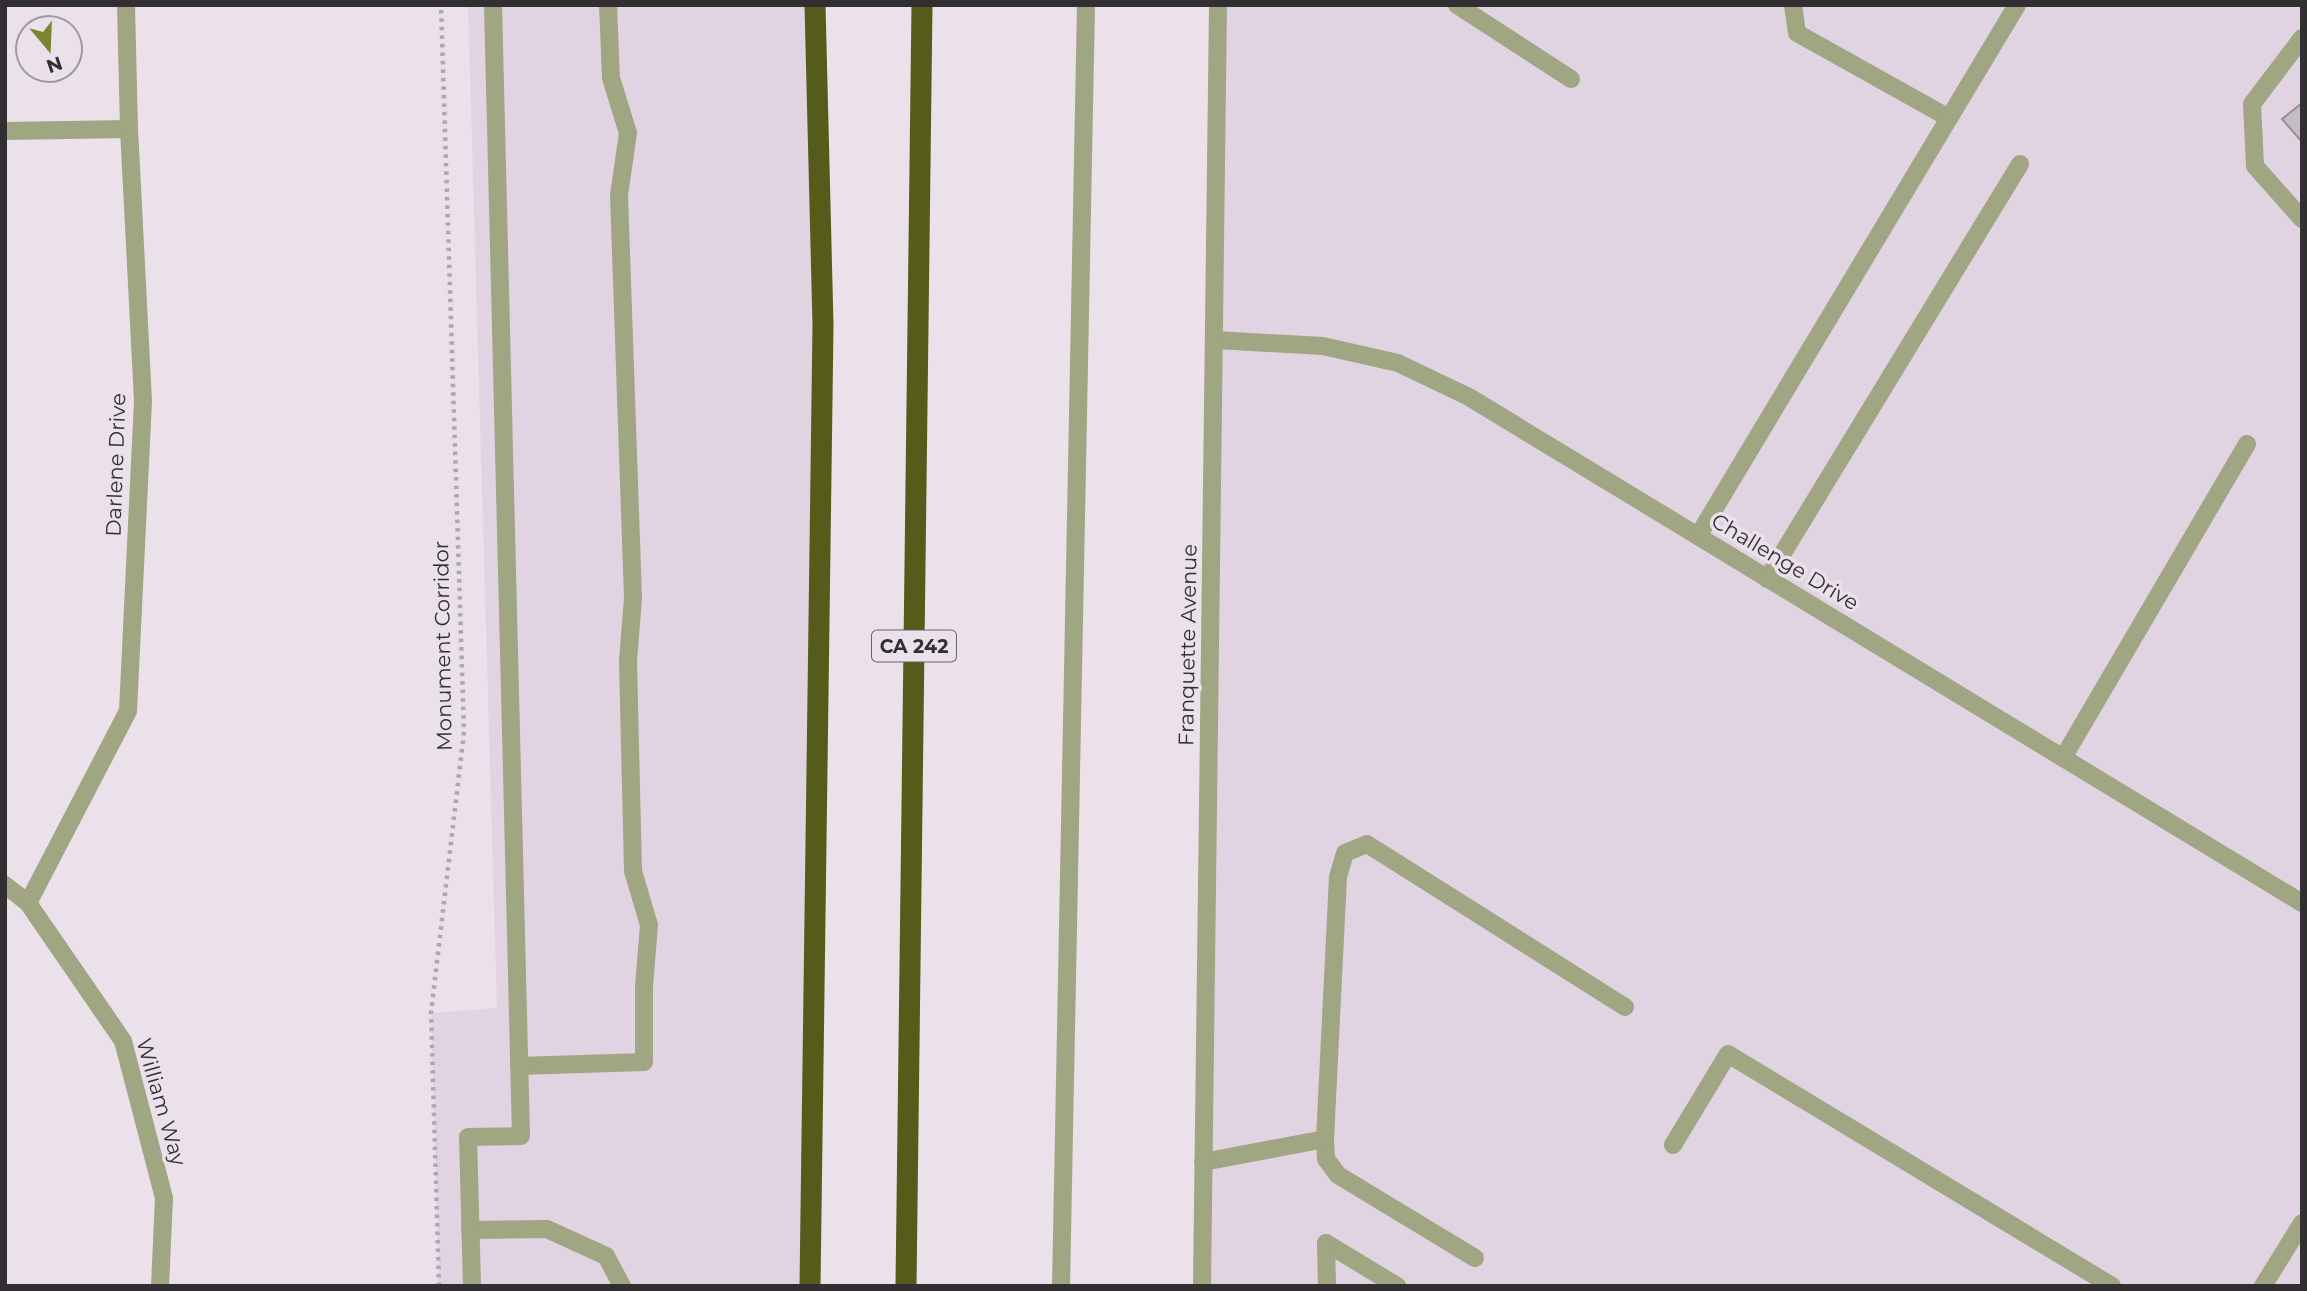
<svg xmlns="http://www.w3.org/2000/svg" width="2307" height="1291" viewBox="0 0 2307 1291" font-family="Montserrat,sans-serif">
  <rect width="100%" height="100%" fill="#eae1ea"/>
  <g fill="#e1d4e2">
    <polygon points="468,5 815,5 808,1286 439,1286 431,1013 497,1008"/>
    <polygon points="1218,5 2302,5 2302,1286 1202,1286"/>
  </g>
  <polygon fill="#c5bcc5" stroke="#968e96" stroke-width="2" points="2302,103 2302,142 2282,119"/>
  <g fill="none" stroke-linecap="round" stroke-linejoin="round">
    <polyline stroke="#aea7ae" stroke-width="4.5" stroke-dasharray="3.5 5" stroke-linecap="butt" points="439,1286 431,1013 464,732 441,5"/>
    <g stroke="#a0a582" stroke-width="18">
      <polyline points="1457,5 1571,79"/>
      <polyline points="1793,5 1797,33 1949,118"/>
      <polyline points="2302,38 2252,104 2255,166 2302,219"/>
      <polyline points="5,131 129,129"/>
      <polyline points="1216,340 1323,346 1398,363 1469,397 2302,903"/>
      <polyline points="1698,536 2017,5"/>
      <polyline points="1767,579 2020,164"/>
      <polyline points="2063,758 2247,444"/>
      <polyline points="5,885 28,903 123,1041 164,1198 160,1286"/>
      <polyline points="28,903 128,711 143,401 129,129 126,5"/>
      <polyline points="519,1066 644,1062 644,986 649,925 633,871 628,661 633,598 619,195 628,133 611,78 608,5"/>
      <polyline points="1325,1139 1326,1159 1338,1175 1475,1258"/>
      <polyline points="1673,1145 1728,1054 2112,1286"/>
      <polyline points="1203,1162 1325,1139 1338,877 1345,853 1367,844 1625,1007"/>
      <polyline points="470,1230 547,1229 606,1256 622,1286"/>
      <polyline points="1326,1243 1397,1286"/>
      <polyline points="1326,1243 1327,1286"/>
      <polyline points="472,1286 468,1137 521,1136 493,5"/>
      <polyline points="1061,1286 1086,5"/>
      <polyline points="1202,1286 1218,5"/>
      <polyline points="2263,1286 2302,1223"/>
    </g>
    <g stroke="#555b18" stroke-width="21">
      <polyline points="810,1286 823,325 815,5"/>
      <polyline points="906,1286 922,5"/>
    </g>
  </g>
  <g text-anchor="middle" stroke-width="7" stroke-linejoin="round" paint-order="stroke">
    <rect fill="#eae1ea" stroke="#696469" stroke-width="2" x="872" y="630.5" width="84" height="31" rx="5"/>
    <g font-size="19" font-weight="bold" fill="#322f32">
      <text x="914" y="653">CA 242</text>
    </g>
    <g font-size="21" fill="#322f32" stroke="#eae1ea">
      <text transform="translate(116 465) rotate(-88)" y="7">Darlene Drive</text>
      <text transform="translate(1785 562) rotate(31)" y="7">Challenge Drive</text>
      <text transform="translate(1188 645) rotate(-89)" y="7">Franquette Avenue</text>
      <text transform="translate(443 646) rotate(-91)" y="7">Monument Corridor</text>
      <text transform="translate(161 1102) rotate(74)" y="7">William Way</text>
    </g>
  </g>
  <rect width="2307" height="1291" fill="none" stroke="#322f32" stroke-width="14"/>
  <g transform="translate(49 49) rotate(161)"><circle r="33" fill="#eae1ea" stroke="#a09aa0" stroke-width="2"/>
  <path d="M0-5L12 26L0 18L-12 26Z" fill="#7b8430"/>
  <text y="-10" font-size="19" font-weight="bold" text-anchor="middle" fill="#322f32">N</text>
  </g>
</svg>
